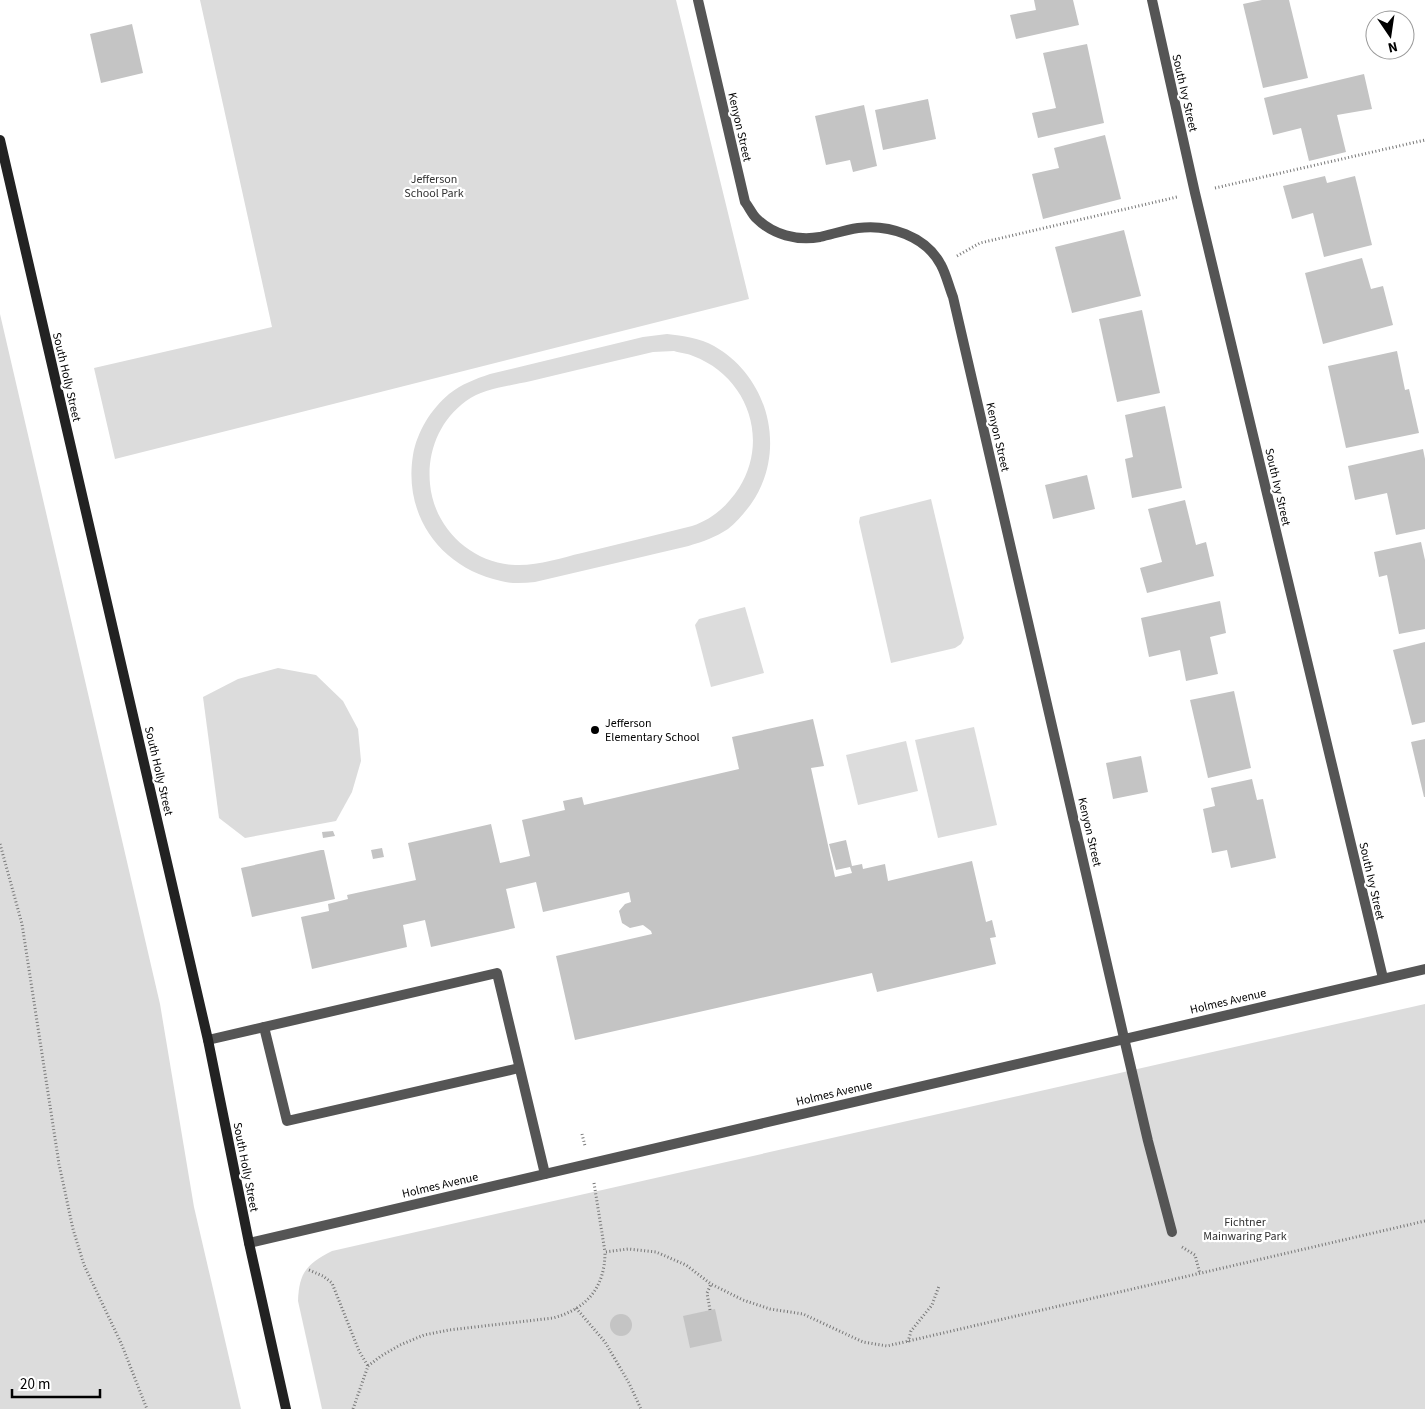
<svg xmlns="http://www.w3.org/2000/svg" width="1425" height="1409" viewBox="0 0 1425 1409" font-family="'Source Sans 3',sans-serif">
  <rect width="100%" height="100%" fill="#fff"/>
  <g fill="#dcdcdc" fill-rule="evenodd">
    <polygon points="200,0 676,0 749,299 115,459 94,368 272,327"/>
    <polygon points="0,314 160,1004 194,1207 241,1409 0,1409"/>
    <path d="M667,334C683,336 700,338 714,346C769,377 788,451 751,504C745,512 737,522 728,529C704,545 674,549 646,556C609,565 572,573 535,582C524,583 512,584 501,581C441,568 403,516 413,455C417,432 431,409 449,394C462,384 475,379 490,374L643,337ZM674,351C680,353 687,353 693,356C747,376 770,439 739,488C727,506 713,519 692,526C656,535 619,544 582,553C560,558 538,566 515,565C471,563 434,528 430,484C427,452 439,421 466,401C483,388 510,386 531,381C571,371 612,362 653,352Z"/>
    <polygon points="931,499 964,638 961,644 955,648 891,663 859,522 860,517"/>
    <polygon points="745,607 764,673 711,687 695,625 699,619"/>
    <polygon points="278,668 316,675 343,701 358,729 361,761 352,792 336,821 245,838 219,818 203,697 238,679"/>
    <polygon points="974,727 997,825 938,838 915,740"/>
    <polygon points="906,741 918,791 858,805 846,755"/>
    <path d="M1425,1004V1409H322L298,1301C299,1272 307,1264 332,1251Z"/>
  </g>
  <g fill="#c4c4c4">
    <polygon points="1034,0 1073,0 1079,25 1016,39 1010,15 1036,10"/>
    <polygon points="1262,0 1289,0 1308,78 1263,88 1243,4"/>
    <polygon points="132,24 143,73 101,83 90,34"/>
    <polygon points="1087,44 1104,123 1038,138 1032,113 1056,108 1043,53"/>
    <polygon points="1364,74 1372,109 1337,115 1346,152 1309,161 1301,128 1273,135 1264,98"/>
    <polygon points="928,99 936,139 883,150 875,110"/>
    <polygon points="864,105 877,166 853,172 850,160 826,165 815,116"/>
    <polygon points="1105,135 1121,199 1043,219 1032,174 1059,168 1054,148"/>
    <polygon points="1325,176 1327,183 1355,176 1372,245 1324,257 1313,213 1292,219 1283,186"/>
    <polygon points="1124,230 1141,296 1072,313 1055,247"/>
    <polygon points="1362,258 1371,289 1383,286 1393,325 1323,344 1305,273"/>
    <polygon points="1142,310 1160,393 1117,402 1099,319"/>
    <polygon points="1397,351 1405,390 1409,389 1419,433 1346,448 1328,366"/>
    <polygon points="1165,406 1182,488 1132,498 1125,459 1133,457 1125,415"/>
    <polygon points="1423,449 1425,459 1425,529 1396,535 1387,493 1355,500 1348,466"/>
    <polygon points="1087,475 1095,509 1053,519 1045,485"/>
    <polygon points="1185,500 1196,545 1206,542 1214,576 1147,593 1140,568 1162,562 1148,509"/>
    <polygon points="1421,542 1425,560 1425,629 1399,634 1387,575 1379,577 1374,552"/>
    <polygon points="1220,601 1226,633 1210,637 1218,674 1186,681 1180,650 1149,657 1141,618"/>
    <polygon points="1425,642 1425,722 1412,725 1393,650"/>
    <polygon points="1234,691 1251,768 1208,778 1190,700"/>
    <polygon points="813,719 824,766 811,768 835,877 852,873 850,867 836,870 829,844 846,840 852,866 862,864 863,869 885,864 888,881 972,861 986,922 992,920 996,937 990,938 996,964 877,992 872,973 575,1040 556,956 652,934 651,931 643,925 630,928 622,923 619,911 625,904 631,902 629,892 543,912 536,882 506,889 515,928 431,947 425,920 403,925 407,947 312,969 301,917 329,911 328,904 348,899 347,895 416,880 408,843 491,824 500,863 530,856 522,820 565,810 563,801 582,797 584,805 739,769 732,737"/>
    <polygon points="1425,739 1425,797 1424,797 1411,742"/>
    <polygon points="1141,756 1148,792 1113,799 1106,763"/>
    <polygon points="1252,779 1257,800 1263,799 1276,858 1231,868 1227,850 1212,853 1203,809 1215,806 1211,788"/>
    <polygon points="333,831 335,836 323,838 322,832"/>
    <polygon points="382,848 384,857 373,859 371,850"/>
    <polygon points="321,850 324,850 335,899 252,917 241,868"/>
    <polygon points="715,1309 722,1341 690,1348 683,1316"/>
    <circle cx="621" cy="1325" r="11"/>
  </g>
  <g fill="none" stroke-linecap="round" stroke-linejoin="round">
    <g stroke="#777" stroke-width="3" stroke-dasharray="1 2.5" stroke-linecap="butt">
      <polyline points="1215,188 1425,140"/>
      <polyline points="957,256 980,243 1177,197"/>
      <polyline points="0,844 22,924 59,1164 73,1229 84,1265 121,1343 147,1409"/>
      <polyline points="582,1134 585,1146"/>
      <polyline points="594,1183 605,1252"/>
      <polyline points="1182,1247 1195,1255 1200,1274"/>
      <polyline points="309,1270 323,1276 332,1283 359,1351 368,1366"/>
      <polyline points="576,1308 605,1342 629,1383 641,1409"/>
      <polyline points="710,1310 707,1293 711,1284"/>
      <polyline points="908,1342 911,1331 932,1305 939,1286"/>
      <path d="M353,1409L368,1366L381,1356L400,1345L424,1335L449,1330L553,1318C587,1309 605,1287 605,1252L628,1249L656,1252L686,1265L711,1284L743,1300L770,1309L803,1314L863,1342L887,1346L1425,1221"/>
    </g>
    <g stroke="#555" stroke-width="10">
      <polyline points="264,1027 287,1121 519,1068"/>
      <polyline points="1124,1038 1148,1141 1172,1232"/>
      <polyline points="208,1040 497,973 545,1174"/>
    </g>
    <g stroke="#555" stroke-width="10">
      <path d="M698,0L745,202C749,207 752,214 756,218C773,235 797,241 820,237C833,234 845,230 858,228C889,224 926,236 941,265C946,274 949,287 953,297L1124,1038"/>
      <polyline points="1152,0 1195,193 1383,978"/>
      <polyline points="249,1243 1425,969"/>
    </g>
    <polyline stroke="#222" stroke-width="10" points="0,140 208,1040 249,1243 286,1409"/>
  </g>
  <circle fill="#000" stroke="#fff" stroke-width="2" cx="595" cy="730" r="5"/>
  <g text-anchor="middle" stroke-width="4.5" stroke-linejoin="round" paint-order="stroke">
    <g font-size="12" fill="#000" stroke="#fff">
      <text transform="translate(1185 93) rotate(77)" y="4">South Ivy Street</text>
      <text transform="translate(740 127) rotate(77)" y="4">Kenyon Street</text>
      <text transform="translate(67 377) rotate(77)" y="4">South Holly Street</text>
      <text transform="translate(998 437) rotate(77)" y="4">Kenyon Street</text>
      <text transform="translate(1278 487) rotate(77)" y="4">South Ivy Street</text>
      <text transform="translate(159 771) rotate(77)" y="4">South Holly Street</text>
      <text transform="translate(1090 832) rotate(77)" y="4">Kenyon Street</text>
      <text transform="translate(1372 881) rotate(77)" y="4">South Ivy Street</text>
      <text transform="translate(1228 1001) rotate(-13)" y="4">Holmes Avenue</text>
      <text transform="translate(834 1093) rotate(-13)" y="4">Holmes Avenue</text>
      <text transform="translate(246 1167) rotate(79)" y="4">South Holly Street</text>
      <text transform="translate(440 1185) rotate(-13)" y="4">Holmes Avenue</text>
    </g>
    <g font-size="12" fill="#333" stroke="#fff">
      <text x="434" y="183">Jefferson<tspan x="434" dy="14">School Park</tspan></text>
      <text x="1245" y="1226">Fichtner<tspan x="1245" dy="14">Mainwaring Park</tspan></text>
    </g>
    <g font-size="12" fill="#000" stroke="#fff" text-anchor="start">
      <text x="605" y="727">Jefferson<tspan x="605" dy="14">Elementary School</tspan></text>
    </g>
  </g>
  <g transform="translate(1390 35) rotate(167)"><circle r="24" fill="#ffffff" stroke="#999999"/>
  <path d="M0-4L9 19L0 12L-9 19Z" fill="#000000"/>
  <text y="-8" font-size="14" font-weight="bold" text-anchor="middle" fill="#000000">N</text>
  </g>
  <path d="M12 1389v8h88v-8" fill="none" stroke="#000000" stroke-width="2.5"/>
  <text x="20" y="1389" font-size="15" fill="#000000" stroke="#ffffff" stroke-width="4" paint-order="stroke">20 m</text>
</svg>
